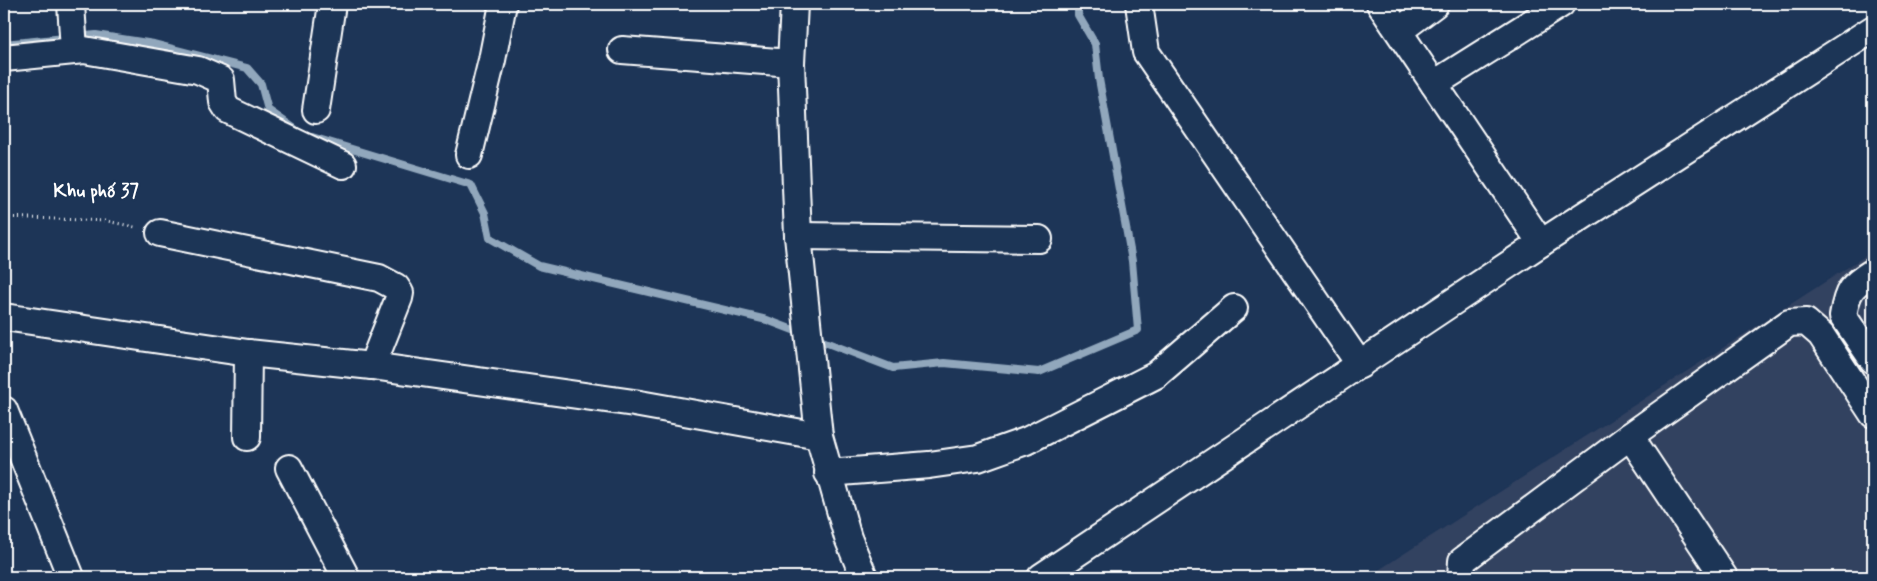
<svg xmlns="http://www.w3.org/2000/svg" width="1877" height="581" viewBox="0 0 1877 581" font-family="Mynerve,sans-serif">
  <rect width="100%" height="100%" fill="#1d3557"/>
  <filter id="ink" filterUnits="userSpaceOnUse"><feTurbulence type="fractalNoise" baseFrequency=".02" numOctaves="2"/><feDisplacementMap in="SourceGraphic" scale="10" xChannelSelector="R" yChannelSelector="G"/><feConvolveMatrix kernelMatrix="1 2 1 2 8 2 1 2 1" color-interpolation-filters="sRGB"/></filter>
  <g filter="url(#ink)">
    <polygon fill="#334260" points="1873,251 1873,577 1368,577"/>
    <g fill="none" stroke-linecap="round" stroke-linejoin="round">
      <g stroke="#91a7bc" stroke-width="8">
        <polyline points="4,44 96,35 154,44 247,68 261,84 268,110 295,129"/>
        <polyline points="312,137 471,185 485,213 490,238 539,266 767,320 893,368 944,363 1039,372 1138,330 1132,261 1099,79 1095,44 1078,15 1078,4"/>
      </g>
      <defs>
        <g id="minor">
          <polyline points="71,4 74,50"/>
          <polyline points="794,4 791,63 798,236 819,436 848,538 864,577"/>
          <polyline points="1139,4 1146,52 1360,365"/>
          <polyline points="1380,4 1541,243"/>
          <polyline points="1399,31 1435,4"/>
          <polyline points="622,50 791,63"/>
          <polyline points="4,58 84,50 198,70 221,80 223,102 228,110 343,165"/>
          <polyline points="1434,84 1561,4"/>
          <polyline points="316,110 332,4"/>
          <polyline points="469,155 492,60 503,4"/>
          <polyline points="160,233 379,278 396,287 400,293 399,298 372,366"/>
          <polyline points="798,236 1039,239"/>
          <path d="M1873,272C1851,286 1847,290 1843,316L1873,360"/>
          <polyline points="4,317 248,353 372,366 634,403 819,436"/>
          <polyline points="4,410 71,577"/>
          <polyline points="1630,436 1724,577"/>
          <polyline points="247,437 248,353"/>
          <polyline points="289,468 346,577"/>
          <polyline points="828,473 929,465 978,458 1026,441 1156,375 1234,308"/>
          <polyline points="1041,577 1541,243 1873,29"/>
          <polyline points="1461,577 1462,561 1630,436 1789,323 1806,322 1821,335 1873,414"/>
        </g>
      </defs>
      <use href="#minor" stroke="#fff" stroke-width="30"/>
      <polyline stroke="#fff" stroke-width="3" stroke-dasharray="1 4" stroke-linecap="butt" points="4,217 107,221 135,227"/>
      <use href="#minor" stroke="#1d3557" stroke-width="26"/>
    </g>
  </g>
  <g text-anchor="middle" stroke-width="4.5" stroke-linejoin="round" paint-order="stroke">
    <g font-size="19" font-weight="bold" fill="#fff" stroke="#1d3557">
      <text x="96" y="197">Khu phố 37</text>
    </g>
  </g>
  <rect width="1877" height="581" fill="none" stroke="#1d3557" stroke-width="20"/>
  <rect x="10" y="10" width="1857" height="561" fill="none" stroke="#fff" stroke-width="2" filter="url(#ink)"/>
</svg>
